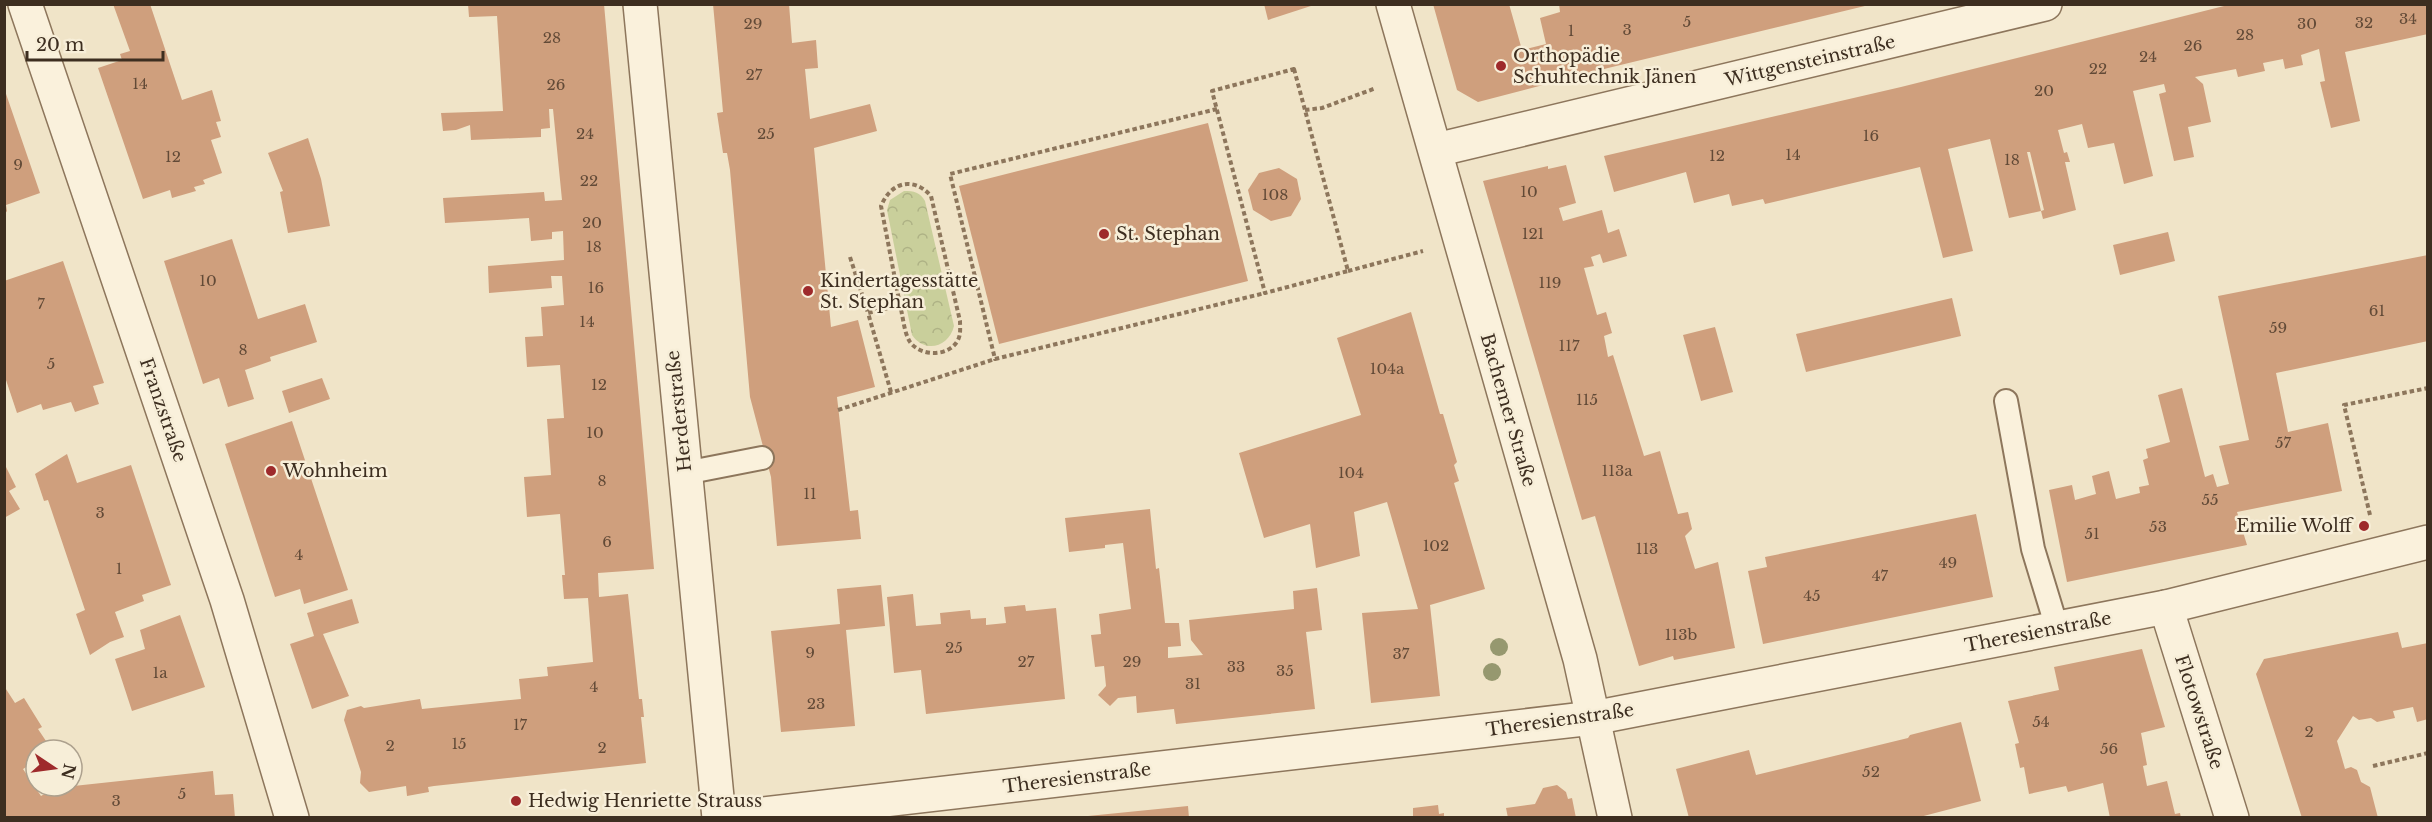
<svg xmlns="http://www.w3.org/2000/svg" width="2432" height="822" viewBox="0 0 2432 822" font-family="'Libre Baskerville',serif">
  <defs>
    <pattern id="forest-crowns" width="20" height="18" patternUnits="userSpaceOnUse" patternTransform="scale(1.5)"><rect width="20" height="18" fill="#c9cf9b"/><path d="M2 6a3 3 0 1 1 6 0M12 15a3 3 0 1 1 6 0" fill="none" stroke="#aeb285"/></pattern>
  </defs>
  <rect width="100%" height="100%" fill="#f0e4c8"/>
  <path fill="url(#forest-crowns)" d="M904,191C914,191 920,192 925,201L954,326C949,347 925,354 912,335L887,210L890,200Z"/>
  <g fill="#cf9f7d">
    <polygon points="113,4 150,4 182,100 212,90 221,121 216,122 221,137 211,140 222,173 203,180 205,184 194,187 196,191 172,198 170,190 143,199 98,68 122,60 120,54 130,51"/>
    <polygon points="468,4 604,4 654,569 598,573 599,597 628,594 639,699 642,699 644,717 641,717 646,763 434,786 428,787 429,792 407,796 406,786 369,792 360,783 361,772 344,720 347,710 361,706 364,708 420,699 422,709 521,699 519,679 548,676 547,667 593,662 588,598 564,599 562,575 565,575 560,514 527,517 524,477 551,475 547,419 564,418 560,365 527,367 525,337 543,336 541,307 564,305 562,276 551,276 552,288 489,293 488,266 564,260 563,231 552,232 552,239 531,241 529,218 445,223 443,198 544,192 545,201 562,200 553,109 549,109 550,128 541,129 541,137 471,140 470,125 456,130 443,131 441,113 503,111 497,16 469,17"/>
    <polygon points="713,4 789,4 792,43 816,40 818,68 805,69 810,119 870,104 877,131 814,148 831,327 858,320 875,387 837,397 850,511 858,510 861,539 777,546 771,477 750,397 730,170 727,153 723,153 717,113 723,112"/>
    <polygon points="1264,4 1314,4 1314,5 1268,20"/>
    <polygon points="1433,4 1509,4 1522,50 1546,44 1540,18 1560,12 1559,4 1869,5 1608,68 1478,102 1457,90"/>
    <polygon points="2232,4 2428,4 2428,34 2345,52 2360,121 2331,128 2320,82 2325,81 2319,49 2301,55 2303,65 2285,69 2283,59 2263,63 2265,71 2238,77 2236,69 2195,77 2203,84 2211,122 2188,127 2194,157 2174,161 2159,94 2166,92 2164,84 2133,91 2153,176 2124,184 2114,143 2088,148 2082,124 2058,130 2064,153 2067,152 2070,162 2065,162 2076,210 2043,219 2041,211 2044,210 2030,152 2027,152 2041,211 2009,218 1990,139 1948,149 1973,251 1943,258 1920,167 1765,204 1763,199 1732,206 1729,194 1694,203 1686,172 1614,192 1604,156 1901,87"/>
    <polygon points="4,88 40,193 6,205 7,211 4,215"/>
    <polygon points="1208,123 1248,281 999,344 959,186"/>
    <polygon points="308,138 321,179 330,226 288,233 280,192 283,191 268,153"/>
    <polygon points="1566,165 1576,203 1559,208 1563,221 1602,210 1608,233 1619,229 1627,256 1603,263 1600,254 1591,257 1594,266 1584,268 1597,315 1606,312 1612,333 1604,336 1608,357 1613,355 1644,456 1660,451 1678,514 1688,512 1692,529 1685,536 1695,569 1718,562 1735,648 1674,660 1673,656 1639,666 1595,516 1582,520 1483,181 1548,166 1548,169"/>
    <polygon points="1279,168 1297,179 1301,199 1291,216 1271,221 1253,210 1248,190 1259,173"/>
    <polygon points="2168,232 2175,261 2120,275 2113,245"/>
    <polygon points="232,239 258,319 305,304 317,342 270,357 271,361 245,370 254,399 228,407 219,378 203,384 164,261"/>
    <polygon points="2428,255 2428,341 2276,373 2288,432 2328,423 2342,491 2237,512 2247,545 2067,582 2049,490 2072,485 2075,500 2096,494 2092,476 2109,471 2116,499 2140,493 2139,487 2149,485 2143,460 2148,458 2146,449 2170,442 2158,395 2182,388 2205,477 2213,474 2217,487 2229,484 2219,446 2249,440 2218,296"/>
    <polygon points="63,261 104,383 93,386 99,404 75,412 71,402 43,410 41,404 17,413 4,374 4,281"/>
    <polygon points="1952,298 1961,336 1806,372 1796,334"/>
    <polygon points="1411,312 1440,414 1443,414 1457,462 1454,465 1459,481 1454,483 1485,589 1430,605 1440,696 1371,703 1362,613 1418,609 1387,502 1354,512 1360,556 1316,568 1310,524 1264,538 1239,453 1361,415 1337,338"/>
    <polygon points="1715,327 1733,392 1701,401 1683,335"/>
    <polygon points="322,378 330,399 289,413 282,391"/>
    <polygon points="292,421 348,590 304,604 300,589 275,597 225,444"/>
    <polygon points="67,454 77,483 131,465 171,585 142,595 144,601 115,612 124,637 110,642 90,655 76,614 85,610 48,500 44,501 35,474"/>
    <polygon points="4,463 16,487 9,491 20,509 4,518"/>
    <polygon points="1150,509 1156,569 1159,568 1165,623 1179,623 1181,646 1168,647 1168,658 1203,655 1191,640 1189,620 1294,609 1293,591 1317,588 1322,630 1306,632 1315,709 1176,724 1174,709 1137,713 1136,696 1118,698 1110,706 1098,695 1106,686 1104,666 1095,667 1091,635 1101,634 1099,614 1131,609 1123,543 1105,545 1105,548 1069,552 1065,518"/>
    <polygon points="1976,514 1993,597 1763,644 1748,571 1767,567 1765,557"/>
    <polygon points="881,585 885,626 846,630 855,726 781,732 771,631 840,624 837,589"/>
    <polygon points="913,594 916,626 941,624 940,613 970,610 971,619 986,618 986,625 1006,623 1004,607 1025,605 1026,611 1056,608 1065,699 926,714 921,670 894,673 887,597"/>
    <polygon points="352,599 359,623 323,634 349,696 312,709 290,644 314,636 307,613"/>
    <polygon points="180,615 205,687 132,711 115,659 145,649 140,630"/>
    <polygon points="2398,632 2402,648 2428,643 2428,719 2417,722 2413,707 2393,711 2395,718 2377,722 2371,718 2359,720 2353,716 2337,741 2345,769 2351,767 2357,770 2361,782 2370,787 2378,818 2302,818 2256,674 2264,659"/>
    <polygon points="2142,649 2165,727 2141,733 2147,765 2143,766 2147,786 2167,781 2175,814 2180,813 2181,818 2110,818 2103,783 2068,792 2066,786 2029,794 2024,767 2020,768 2015,744 2019,743 2008,701 2059,690 2054,667"/>
    <polygon points="4,686 15,703 24,698 42,727 38,729 52,750 36,750 36,761 23,769 41,796 55,788 213,771 215,795 233,794 235,818 4,818"/>
    <polygon points="1961,722 1981,801 1916,818 1689,818 1676,769 1749,750 1756,775 1908,738 1910,735"/>
    <polygon points="1557,785 1566,792 1568,799 1572,798 1576,818 1508,818 1506,808 1535,804 1543,788"/>
    <polygon points="1438,805 1439,814 1444,813 1444,818 1413,818 1413,808"/>
    <polygon points="1188,806 1189,818 1088,818 1088,816"/>
  </g>
  <g fill="none" stroke-linecap="round" stroke-linejoin="round">
    <defs>
      <g id="service">
        <polyline points="2006,401 2033,549 2057,628"/>
        <polyline points="685,473 762,458"/>
      </g>
      <g id="minor">
        <polyline points="25,4 227,600 292,818"/>
        <polyline points="640,4 719,818"/>
        <polyline points="1436,150 2045,4"/>
        <polyline points="2166,607 2232,818"/>
        <polyline points="729,818 1593,718 2166,607 2428,542"/>
      </g>
      <polyline id="tertiary" points="1393,4 1580,659 1615,818"/>
    </defs>
    <use href="#service" stroke="#8d765c" stroke-width="26"/>
    <use href="#minor" stroke="#8d765c" stroke-width="36"/>
    <use href="#tertiary" stroke="#8d765c" stroke-width="36"/>
    <g stroke="#8d765c" stroke-width="4" stroke-dasharray="4.5 3" stroke-linecap="butt">
      <polygon points="1294,69 1348,271 1265,293 1212,91"/>
      <polyline points="1217,109 950,174 995,359 1265,293"/>
      <polyline points="1305,110 1322,108 1376,88"/>
      <polyline points="850,257 868,313"/>
      <polyline points="1348,271 1423,251"/>
      <path d="M891,392L868,313L900,305C903,316 904,333 910,342C921,357 949,357 958,340C961,334 960,327 960,321L931,196C913,176 891,182 881,206L900,305"/>
      <polyline points="838,410 995,359"/>
      <polyline points="2370,515 2344,405 2428,388"/>
      <polyline points="2373,766 2428,753"/>
    </g>
    <use href="#service" stroke="#faf1dc" stroke-width="22"/>
    <use href="#minor" stroke="#faf1dc" stroke-width="33"/>
    <use href="#tertiary" stroke="#faf1dc" stroke-width="33"/>
  </g>
  <g fill="#96986f">
    <circle cx="1499" cy="647" r="9"/>
    <circle cx="1492" cy="672" r="9"/>
  </g>
  <g fill="#9e2a2b" stroke="#f7eed8" stroke-width="2">
    <circle cx="1501" cy="66" r="6"/>
    <circle cx="1104" cy="234" r="6"/>
    <circle cx="808" cy="291" r="6"/>
    <circle cx="271" cy="471" r="6"/>
    <circle cx="2364" cy="526" r="6"/>
    <circle cx="516" cy="801" r="6"/>
  </g>
  <g text-anchor="middle" stroke-width="5" stroke-linejoin="round" paint-order="stroke">
    <g font-size="15" fill="#624a37">
      <text x="2408" y="24">34</text>
      <text x="1687" y="27">5</text>
      <text x="2364" y="28">32</text>
      <text x="753" y="29">29</text>
      <text x="2307" y="29">30</text>
      <text x="1627" y="35">3</text>
      <text x="1571" y="36">1</text>
      <text x="2245" y="40">28</text>
      <text x="552" y="43">28</text>
      <text x="2193" y="51">26</text>
      <text x="2148" y="62">24</text>
      <text x="2098" y="74">22</text>
      <text x="754" y="80">27</text>
      <text x="140" y="89">14</text>
      <text x="556" y="90">26</text>
      <text x="2044" y="96">20</text>
      <text x="585" y="139">24</text>
      <text x="766" y="139">25</text>
      <text x="1871" y="141">16</text>
      <text x="1793" y="160">14</text>
      <text x="1717" y="161">12</text>
      <text x="173" y="162">12</text>
      <text x="2012" y="165">18</text>
      <text x="18" y="170">9</text>
      <text x="589" y="186">22</text>
      <text x="1529" y="197">10</text>
      <text x="1275" y="200">108</text>
      <text x="592" y="228">20</text>
      <text x="1533" y="239">121</text>
      <text x="594" y="252">18</text>
      <text x="208" y="286">10</text>
      <text x="1550" y="288">119</text>
      <text x="596" y="293">16</text>
      <text x="41" y="309">7</text>
      <text x="2377" y="316">61</text>
      <text x="587" y="327">14</text>
      <text x="2278" y="333">59</text>
      <text x="1569" y="351">117</text>
      <text x="243" y="355">8</text>
      <text x="51" y="369">5</text>
      <text x="1387" y="374">104a</text>
      <text x="599" y="390">12</text>
      <text x="1587" y="405">115</text>
      <text x="595" y="438">10</text>
      <text x="2283" y="448">57</text>
      <text x="1617" y="476">113a</text>
      <text x="1351" y="478">104</text>
      <text x="602" y="486">8</text>
      <text x="810" y="499">11</text>
      <text x="2210" y="505">55</text>
      <text x="100" y="518">3</text>
      <text x="2158" y="532">53</text>
      <text x="2092" y="539">51</text>
      <text x="607" y="547">6</text>
      <text x="1436" y="551">102</text>
      <text x="1647" y="554">113</text>
      <text x="299" y="560">4</text>
      <text x="1948" y="568">49</text>
      <text x="119" y="574">1</text>
      <text x="1880" y="581">47</text>
      <text x="1812" y="601">45</text>
      <text x="1681" y="640">113b</text>
      <text x="954" y="653">25</text>
      <text x="810" y="658">9</text>
      <text x="1401" y="659">37</text>
      <text x="1026" y="667">27</text>
      <text x="1132" y="667">29</text>
      <text x="1236" y="672">33</text>
      <text x="1285" y="676">35</text>
      <text x="160" y="678">1a</text>
      <text x="1193" y="689">31</text>
      <text x="594" y="692">4</text>
      <text x="816" y="709">23</text>
      <text x="2041" y="727">54</text>
      <text x="520" y="730">17</text>
      <text x="2309" y="737">2</text>
      <text x="459" y="749">15</text>
      <text x="390" y="751">2</text>
      <text x="602" y="753">2</text>
      <text x="2109" y="754">56</text>
      <text x="1871" y="777">52</text>
      <text x="182" y="799">5</text>
      <text x="116" y="806">3</text>
    </g>
    <g font-size="18" fill="#3d2e20" stroke="#f7eed8" text-anchor="start">
      <text x="1513" y="62">Orthopädie<tspan x="1513" dy="21">Schuhtechnik Jänen</tspan></text>
      <text x="1116" y="240">St. Stephan</text>
      <text x="820" y="287">Kindertagesstätte<tspan x="820" dy="21">St. Stephan</tspan></text>
      <text x="283" y="477">Wohnheim</text>
      <text x="2352" y="532" text-anchor="end">Emilie Wolff</text>
      <text x="528" y="807">Hedwig Henriette Strauss</text>
    </g>
    <g font-size="18" fill="#3d2e20" stroke="#f7eed8">
      <text transform="translate(1810 61) rotate(-13)" y="6">Wittgensteinstraße</text>
      <text transform="translate(163 410) rotate(71)" y="6">Franzstraße</text>
      <text transform="translate(1508 410) rotate(74)" y="6">Bachemer Straße</text>
      <text transform="translate(679 411) rotate(-96)" y="6">Herderstraße</text>
      <text transform="translate(2038 632) rotate(-11)" y="6">Theresienstraße</text>
      <text transform="translate(2199 712) rotate(72)" y="6">Flotowstraße</text>
      <text transform="translate(1560 720) rotate(-8)" y="6">Theresienstraße</text>
      <text transform="translate(1077 778) rotate(-7)" y="6">Theresienstraße</text>
    </g>
  </g>
  <rect width="2432" height="822" fill="none" stroke="#3d2e20" stroke-width="12"/>
  <g transform="translate(54 768) rotate(103)"><circle r="28" fill="#f7eed8" stroke="#ada18e" stroke-width="1.5"/>
  <path d="M0-4.5L10 22L0 15L-10 22Z" fill="#9e2a2b"/>
  <text y="-9" font-size="16" font-weight="bold" text-anchor="middle" fill="#3d2e20">N</text>
  </g>
  <path d="M27 51v9h136v-9" fill="none" stroke="#3d2e20" stroke-width="3"/>
  <text x="36" y="51" font-size="18" fill="#3d2e20" stroke="#f7eed8" stroke-width="4.5" paint-order="stroke">20 m</text>
</svg>
